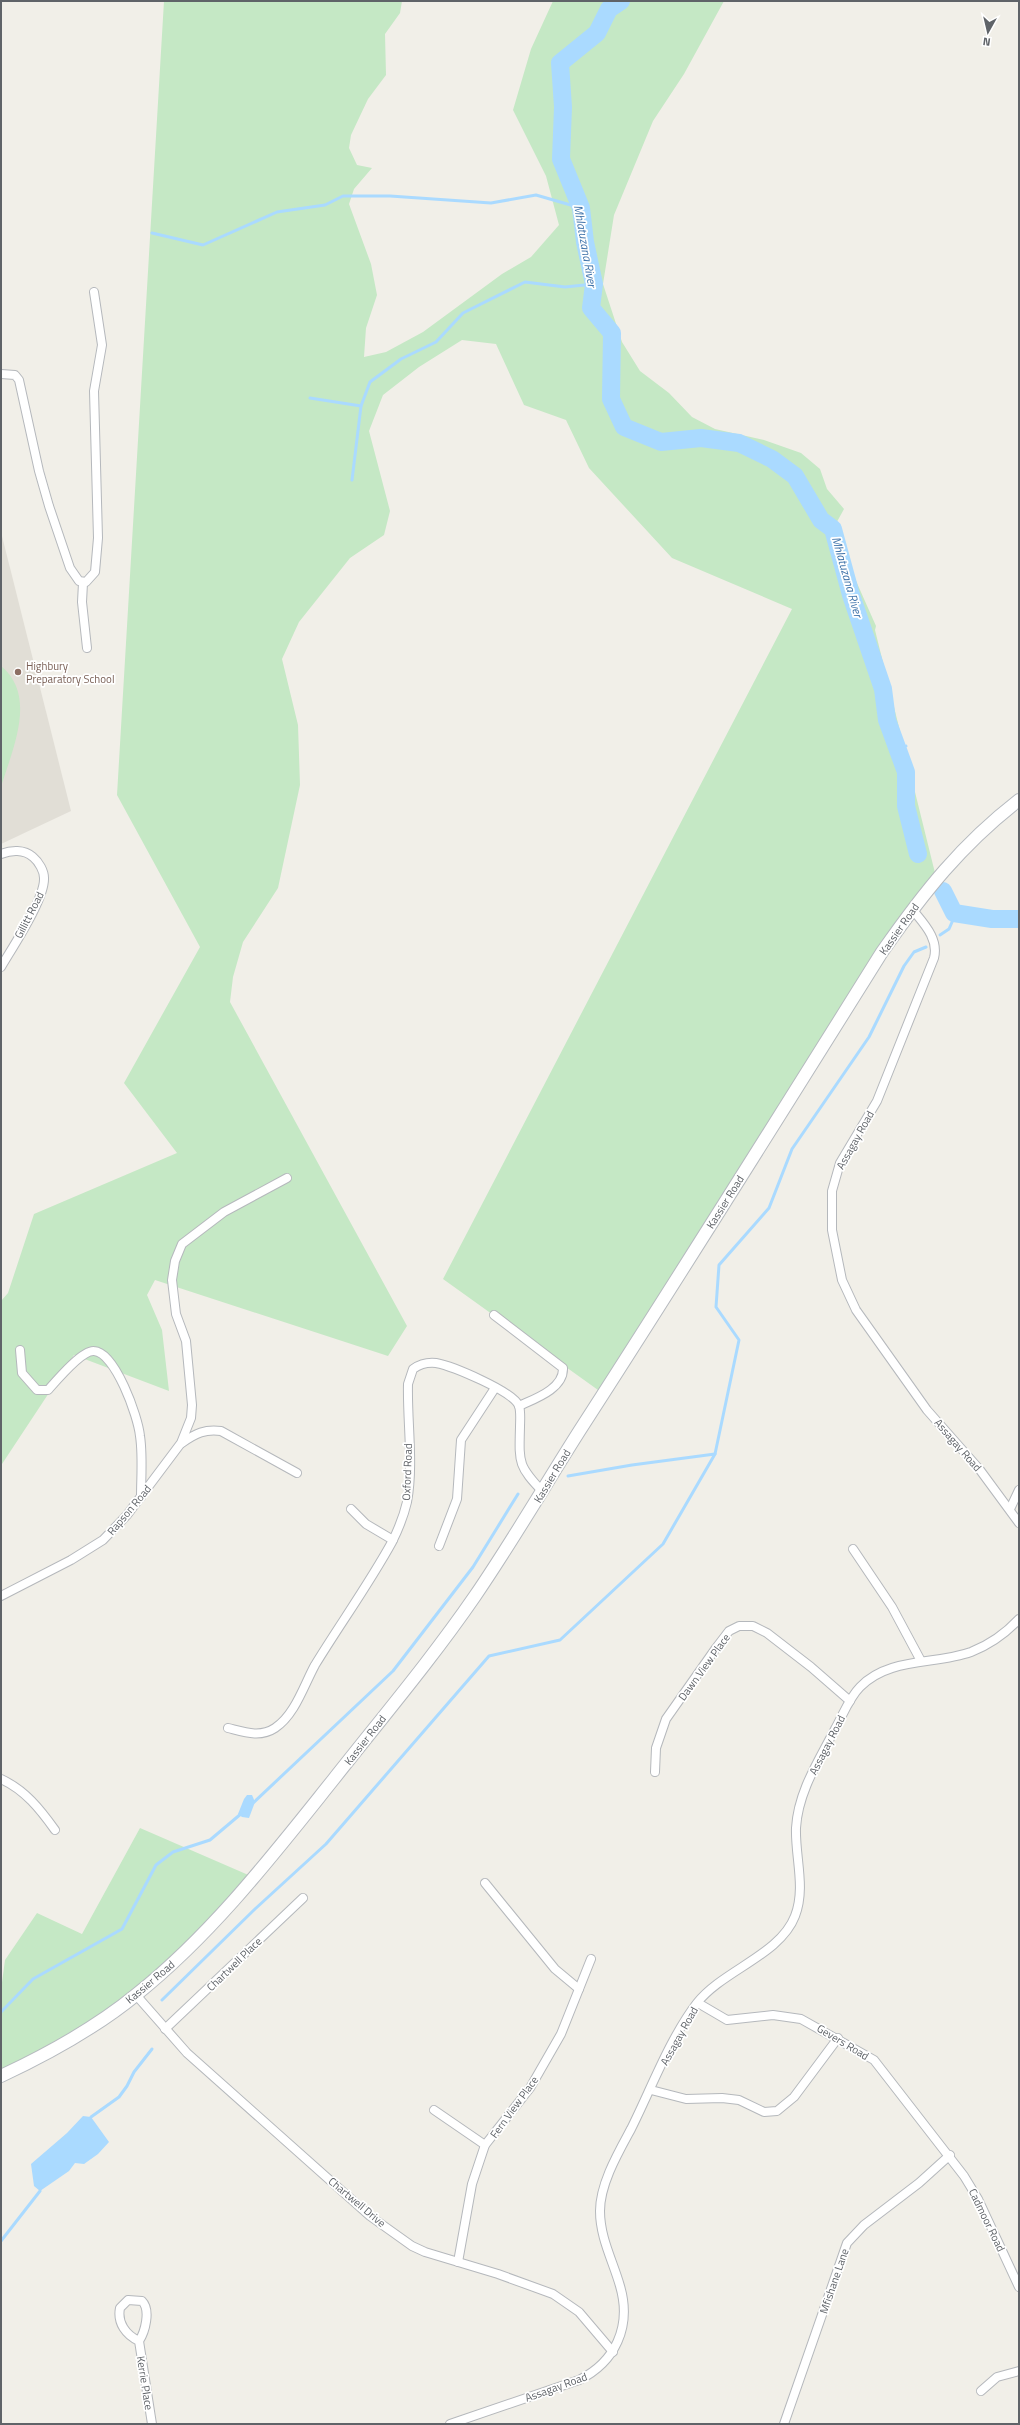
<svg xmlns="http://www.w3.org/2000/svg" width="1020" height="2425" viewBox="0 0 1020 2425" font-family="'Titillium Web',sans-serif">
  <rect width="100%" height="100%" fill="#f1efe8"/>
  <polygon fill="#e1ded6" points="1,532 71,811 1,844"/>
  <g fill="#c5e8c5">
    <polygon points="164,1 402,1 400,13 385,34 386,75 368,99 351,135 349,148 357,165 372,168 354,189 349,204 371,264 377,295 366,328 364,357 386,352 423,332 502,274 531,257 559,225 546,176 513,110 531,49 553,1 724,1 684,74 653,121 614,215 603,284 622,342 640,371 669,393 692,417 715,429 764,440 801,453 820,469 827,489 844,509 833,529 876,626 875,630 936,877 605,1395 443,1279 792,609 672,558 589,468 566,420 524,405 496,344 462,340 419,367 383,395 369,431 390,511 384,535 350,558 299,622 282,659 298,725 300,785 278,888 243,942 233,977 230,1002 407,1326 388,1356 155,1280 147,1295 162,1330 169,1391 74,1355 2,1464 1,1301 8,1293 34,1214 177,1153 124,1083 200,947 117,795"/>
    <path d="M1,666C38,696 12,750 1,787Z"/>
    <polygon points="140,1828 253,1877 136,1995 1,2076 1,1990 5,1960 37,1913 82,1934"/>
  </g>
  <g fill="#aadaff">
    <polygon points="247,1795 252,1795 255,1802 249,1818 242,1817 238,1814 244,1799"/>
    <polygon points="83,2116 91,2117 109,2142 98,2154 84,2164 75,2163 69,2171 40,2191 34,2186 31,2164 67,2133"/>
  </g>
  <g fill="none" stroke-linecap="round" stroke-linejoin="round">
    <g stroke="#aadaff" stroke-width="3">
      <polyline points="152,233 203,245 277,212 325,205 343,196 390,196 491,203 536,195 581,208"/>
      <polyline points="310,398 361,406"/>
      <polyline points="352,480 361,406 370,382 401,359 436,342 463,313 525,282 565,287 594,284"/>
      <polyline points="897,750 906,746"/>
      <polyline points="940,935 949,929 956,913"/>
      <polyline points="568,1476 632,1465 715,1454"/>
      <polyline points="252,1804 393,1671 473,1567 518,1494"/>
      <polyline points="162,2000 255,1909 326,1844 489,1656 560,1640 663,1544 715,1454 739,1340 716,1307 719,1265 769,1208 792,1149 869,1037 904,966 914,952 926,947"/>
      <polyline points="1,2012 33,1979 122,1929 156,1865 173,1852 210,1840 242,1813"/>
      <polyline points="91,2117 119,2097 127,2086 134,2072 152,2049"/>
      <polyline points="1,2241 40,2191"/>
    </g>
    <g stroke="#aadaff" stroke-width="18">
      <polyline points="621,1 609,9 597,33 560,63 563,107 561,159 581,208 585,242 594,284 591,308 612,333 611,399 624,427 661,442 701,438 739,443 772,459 795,476 821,520 833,529 851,595 883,689 887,720 906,772 906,806 918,854"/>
      <polyline points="943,891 954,913 992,919 1019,919"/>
    </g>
    <defs>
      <g id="street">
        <polyline points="1,374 15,375 19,380 39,471 49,506 70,568 79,581 86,582 95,572 98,538 94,391 102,345 94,292"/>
        <polyline points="83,583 82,602 87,648"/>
        <path d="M1,854C11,850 24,849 33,857C39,862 44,871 44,878C45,899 12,948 1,967"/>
        <path d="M912,909C923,923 939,938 934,958L877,1101L840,1163L832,1191V1230L842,1280L856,1310L927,1410L980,1470L1019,1523"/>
        <path d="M494,1315L563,1368C564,1389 534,1399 519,1406"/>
        <path d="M20,1350L22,1373L37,1390H48C56,1381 82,1350 94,1351C115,1352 138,1416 140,1436C143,1456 141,1477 141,1497"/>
        <path d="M182,1443C196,1433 205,1429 221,1431L297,1473"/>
        <polyline points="351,1509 366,1524 393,1540"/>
        <polyline points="1010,1509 1019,1490"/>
        <polyline points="439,1546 457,1499 461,1440 495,1388"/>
        <polyline points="853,1549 892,1607 921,1661"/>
        <polyline points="1,1596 71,1560 103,1540 127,1515 181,1443 191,1418 192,1405 186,1341 176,1314 172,1280 175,1261 182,1244 224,1212 287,1178"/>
        <path d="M228,1728C244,1732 260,1738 275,1728C295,1715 304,1685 315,1665C340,1624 369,1584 392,1542C398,1530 404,1515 407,1502C414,1464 407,1422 408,1384L413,1369C420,1364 427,1362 436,1363C452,1366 513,1391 519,1406C521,1412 520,1421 520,1427C519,1463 518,1466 543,1492"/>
        <polyline points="655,1772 656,1748 666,1719 716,1648 729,1631 739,1626 753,1626 767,1633 811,1667 850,1701"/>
        <path d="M1,1779C25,1790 40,1809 55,1830"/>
        <polyline points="485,1883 555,1969 579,1989"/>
        <polyline points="136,1995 187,2053 370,2216 412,2246 425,2252 498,2274 553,2294 579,2312 613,2352"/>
        <polyline points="698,2003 727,2020 773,2015 801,2019 874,2060 964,2176 978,2199 1019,2287"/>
        <polyline points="165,2029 303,1898"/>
        <polyline points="651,2090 686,2099 722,2098 739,2100 764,2112 777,2111 794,2097 838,2038"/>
        <polyline points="434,2110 485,2145"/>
        <polyline points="458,2262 472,2184 485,2145 530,2088 561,2034 591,1959"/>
        <path d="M139,2341C126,2335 117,2323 120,2308L128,2300L142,2301C151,2310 145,2332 139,2341L152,2424"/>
        <polyline points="981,2391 997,2377 1019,2371"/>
        <path d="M450,2424L579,2380C615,2362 632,2327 620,2286C613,2261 600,2238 600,2211C600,2184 618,2153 631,2129C651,2089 670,2038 697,2003C723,1970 780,1955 795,1916C806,1888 795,1857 796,1828C798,1792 819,1760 835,1729C843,1715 849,1698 860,1687C889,1657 935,1665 971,1652C989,1645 1006,1633 1019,1619"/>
        <polyline points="784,2424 847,2243 864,2225 919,2183 950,2155"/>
      </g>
      <path id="secondary" d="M1,2076C48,2054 97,2027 137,1994C213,1933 273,1855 333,1780C381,1719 431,1660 475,1596C512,1542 545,1485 580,1430C682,1272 782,1112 882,952C924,892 961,845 1019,800"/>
    </defs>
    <use href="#street" stroke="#b5b8bc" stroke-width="10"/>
    <use href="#secondary" stroke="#b6babf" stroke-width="14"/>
    <use href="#street" stroke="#fff" stroke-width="8"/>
    <use href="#secondary" stroke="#fff" stroke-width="12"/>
  </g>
  <circle fill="#8d6e63" stroke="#fff" stroke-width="1.5" cx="18" cy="672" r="4"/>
  <g text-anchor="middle" stroke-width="3.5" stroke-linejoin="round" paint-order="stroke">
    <g font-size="11" fill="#785e54" stroke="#fff" text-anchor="start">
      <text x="26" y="670">Highbury<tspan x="26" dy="13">Preparatory School</tspan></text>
    </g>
    <g font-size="11" fill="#5f6368" stroke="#fff">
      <text transform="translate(29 915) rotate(-63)" y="4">Gillitt Road</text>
      <text transform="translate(899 929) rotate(-55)" y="4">Kassier Road</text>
      <text transform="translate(855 1140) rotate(-61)" y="4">Assagay Road</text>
      <text transform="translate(725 1202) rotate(-58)" y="4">Kassier Road</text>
      <text transform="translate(958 1445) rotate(49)" y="4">Assagay Road</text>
      <text transform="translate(407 1472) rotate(-88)" y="4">Oxford Road</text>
      <text transform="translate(552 1476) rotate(-59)" y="4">Kassier Road</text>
      <text transform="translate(129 1510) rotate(-50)" y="4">Rapson Road</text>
      <text transform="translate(704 1667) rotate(-54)" y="4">Dawn View Place</text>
      <text transform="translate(365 1740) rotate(-52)" y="4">Kassier Road</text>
      <text transform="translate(827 1745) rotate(-63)" y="4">Assagay Road</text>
      <text transform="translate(234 1964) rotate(-44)" y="4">Chartwell Place</text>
      <text transform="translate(150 1982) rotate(-40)" y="4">Kassier Road</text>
      <text transform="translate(679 2036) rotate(-61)" y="4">Assagay Road</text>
      <text transform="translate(843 2042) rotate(31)" y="4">Gevers Road</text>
      <text transform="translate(514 2107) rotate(-54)" y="4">Fern View Place</text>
      <text transform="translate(357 2202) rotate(40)" y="4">Chartwell Drive</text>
      <text transform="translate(987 2220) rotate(64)" y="4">Cadmoor Road</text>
      <text transform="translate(834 2281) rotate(-71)" y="4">Mfishane Lane</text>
      <text transform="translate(145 2383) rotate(81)" y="4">Kerrie Place</text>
      <text transform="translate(556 2387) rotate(-20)" y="4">Assagay Road</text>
    </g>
    <g font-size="12" font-style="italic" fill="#4174aa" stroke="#fff">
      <text transform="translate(585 246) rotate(80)" y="4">Mhlatuzana River</text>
      <text transform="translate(847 577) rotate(74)" y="4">Mhlatuzana River</text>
    </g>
  </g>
  <rect width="1020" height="2425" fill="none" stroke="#5f6368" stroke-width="4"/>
  <g transform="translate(988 32) rotate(188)" stroke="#ffffff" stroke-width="3" paint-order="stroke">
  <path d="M0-3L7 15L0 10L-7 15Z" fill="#5f6368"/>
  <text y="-6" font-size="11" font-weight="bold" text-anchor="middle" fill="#5f6368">N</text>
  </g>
</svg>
